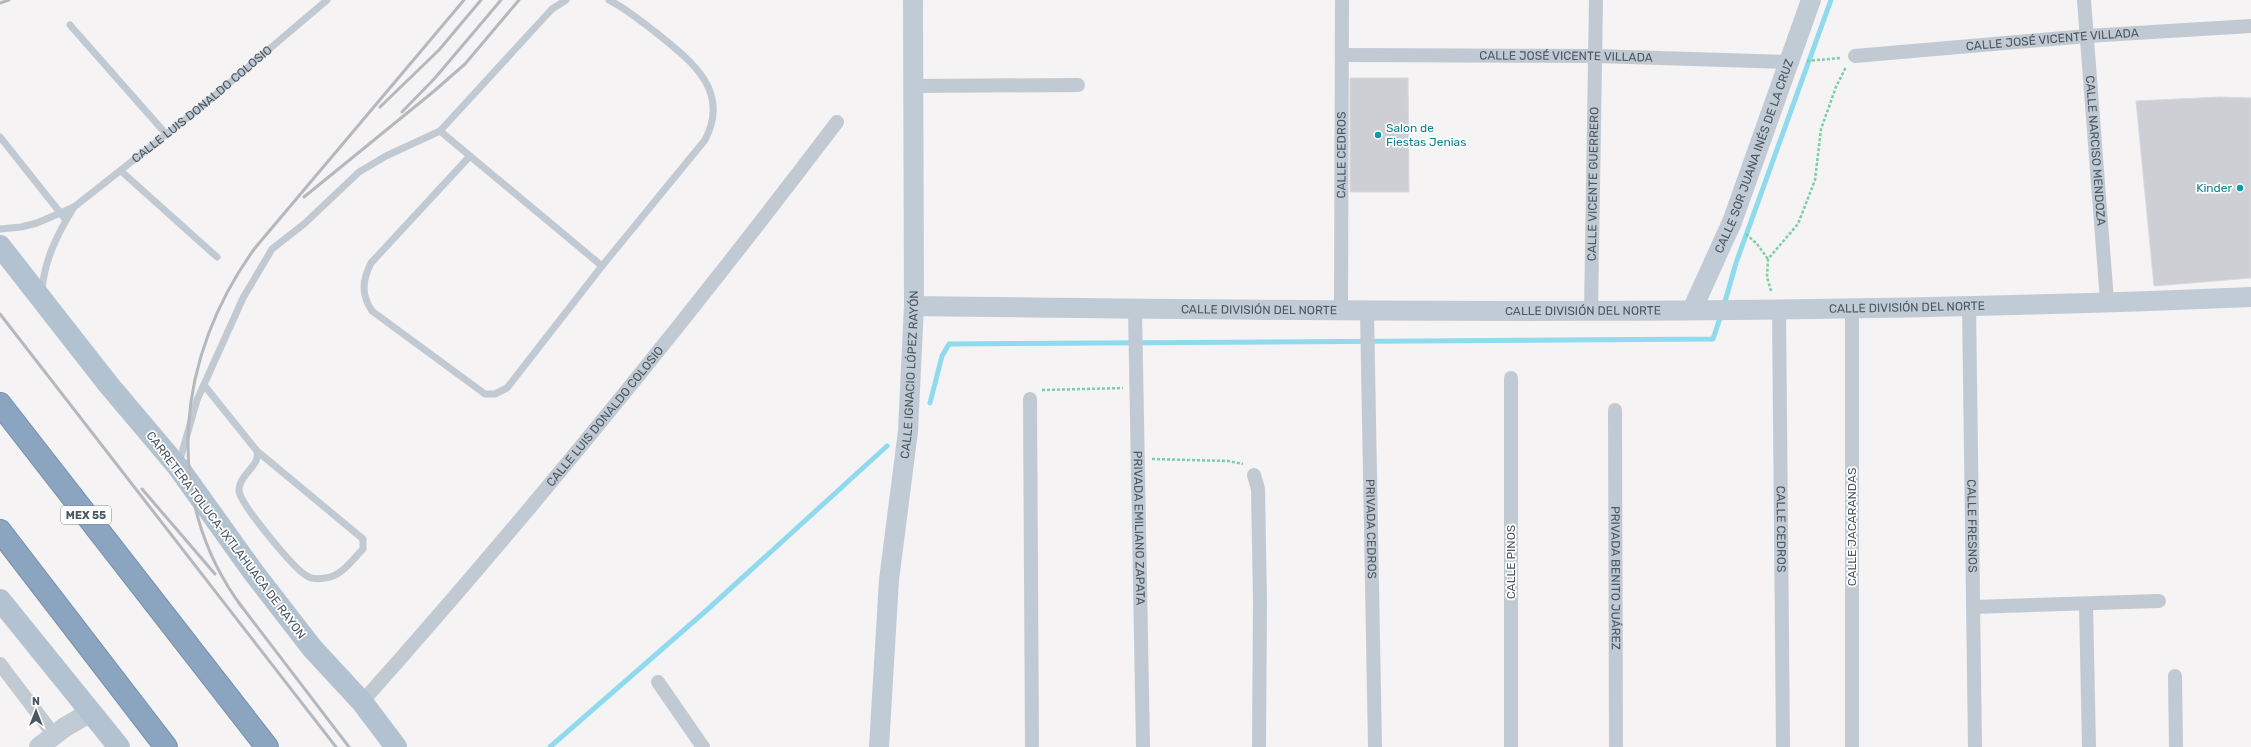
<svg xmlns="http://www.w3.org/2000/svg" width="2251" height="747" viewBox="0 0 2251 747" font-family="Rubik,sans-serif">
  <rect width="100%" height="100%" fill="#f5f3f3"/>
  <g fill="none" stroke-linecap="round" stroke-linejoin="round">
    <g stroke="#90daee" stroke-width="5">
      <polyline points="1724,305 1736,263 1831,0"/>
      <polyline points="930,403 942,356 949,344 1713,339 1721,315"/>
      <polyline points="550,747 708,609 887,446"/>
    </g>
  </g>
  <g fill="#cdcfd5" stroke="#d7d9de">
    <polygon points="1350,78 1408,78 1409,192 1350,192"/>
    <polygon points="2220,97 2251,98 2251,278 2154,286 2136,101"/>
  </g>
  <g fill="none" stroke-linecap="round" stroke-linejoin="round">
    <defs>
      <g id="highway">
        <polyline points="0,404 267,747"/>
        <polyline points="0,531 166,747"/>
      </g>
    </defs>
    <use href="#highway" stroke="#7690ad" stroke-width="24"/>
    <g stroke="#7ad0a6" stroke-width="2.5" stroke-dasharray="3 2" stroke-linecap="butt">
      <polyline points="1807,61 1840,58"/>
      <polyline points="1746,234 1757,244 1768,259"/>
      <polyline points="1771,291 1767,277 1768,259 1798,224 1815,180 1821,129 1836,87 1846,67"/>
      <polyline points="1042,390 1123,388"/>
      <polyline points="1152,459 1228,461 1243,464"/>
    </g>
    <g stroke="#c1cad2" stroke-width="7">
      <polyline points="70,25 166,134"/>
      <path d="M440,131L470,156L371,263C362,281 361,294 372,311L485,394H495L507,388L602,266L705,140C730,92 694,63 659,35C642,22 627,9 609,0"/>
      <polyline points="0,137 66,220"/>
      <polyline points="470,156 602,266"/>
      <polyline points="121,171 217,257"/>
      <path id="s1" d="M0,229L21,227L37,223L74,207L201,107L327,0"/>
      <path d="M42,291C44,260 58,233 74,207"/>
      <path d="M204,385L257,451L363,539V549C352,560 341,577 325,578C320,579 312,579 307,576C294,569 241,505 239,491C238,475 261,466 257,451"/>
      <polyline points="179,463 197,400 243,298 272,249 304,224 359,172 386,156 440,131 552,9 566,0"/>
    </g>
    <g stroke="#c1cad2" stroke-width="14">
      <path id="s2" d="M2084,0L2107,301"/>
      <path id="s3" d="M1342,55L1596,56L1789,62"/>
      <path id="s4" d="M1855,56L2087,36L2251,26"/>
      <polyline points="914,86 1078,85"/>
      <path id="s5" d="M1969,305L1975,747"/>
      <polyline points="1852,307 1852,747"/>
      <path id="s6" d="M1135,309L1143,747"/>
      <path id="s7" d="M1341,309L1342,0"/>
      <path id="s8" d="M1779,310L1783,747"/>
      <path id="s9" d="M1367,311L1375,747"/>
      <path id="s10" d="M1591,312L1596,0"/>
      <polyline points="1030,399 1032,747"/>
      <path id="s11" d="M1615,410L1616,747"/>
      <polyline points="1254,475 1258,489 1260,602 1259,747"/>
      <polyline points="2086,604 2089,747"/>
      <polyline points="1974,607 2159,601"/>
      <polyline points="0,664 54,735"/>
      <polyline points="2175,676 2176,747"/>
      <polyline points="658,682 703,747"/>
      <path id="s12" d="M362,702C528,516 686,321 837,122"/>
      <polyline points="1511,747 1511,378"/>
    </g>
    <g stroke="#c1cbd6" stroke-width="20">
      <path id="s13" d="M914,306C1360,312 1806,316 2251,297"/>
      <path id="s14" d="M1692,310L1732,222L1811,0"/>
      <polyline points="39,747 65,727 91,712"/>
      <path id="s15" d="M879,747L889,580L908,431L914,306L913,0"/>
    </g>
    <g stroke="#b3c2d1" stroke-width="22">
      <polyline points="0,246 108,384 178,467 254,573 312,648 362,702 396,747"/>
      <polyline points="0,600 119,747"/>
    </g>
    <use href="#highway" stroke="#8ba5c1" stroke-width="22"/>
    <g stroke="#b5b8bd" stroke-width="3">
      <polyline points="0,3 9,0"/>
      <polyline points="380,107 439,50 481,0"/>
      <polyline points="402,112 435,78 501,0"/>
      <polyline points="304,197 433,92 465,64 519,0"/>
      <polyline points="0,314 336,747"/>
      <polyline points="142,489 215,574"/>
      <polyline points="239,603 349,747"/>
      <path d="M242,607C160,497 177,355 255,248L464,0"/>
    </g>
  </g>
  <g fill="#0f9aa8" stroke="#fff" stroke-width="1.5">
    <circle cx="1378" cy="135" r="4"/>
    <circle cx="2240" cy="188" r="4"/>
  </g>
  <g text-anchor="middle" stroke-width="3.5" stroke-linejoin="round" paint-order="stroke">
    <rect fill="#fff" stroke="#808990" stroke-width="1" x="61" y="506" width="50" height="18" rx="3"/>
    <g font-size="11" font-weight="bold" fill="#4a5661">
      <text x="86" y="519">MEX 55</text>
    </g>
    <g font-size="12" fill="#4a5661" stroke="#fff">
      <text dy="4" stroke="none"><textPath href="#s4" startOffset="198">CALLE JOSÉ VICENTE VILLADA</textPath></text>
      <text dy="4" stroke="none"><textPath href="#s3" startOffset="224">CALLE JOSÉ VICENTE VILLADA</textPath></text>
      <text dy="4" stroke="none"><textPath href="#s1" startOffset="242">CALLE LUIS DONALDO COLOSIO</textPath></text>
      <text dy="4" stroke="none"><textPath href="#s2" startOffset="151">CALLE NARCISO MENDOZA</textPath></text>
      <text dy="4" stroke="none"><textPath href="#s7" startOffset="154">CALLE CEDROS</textPath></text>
      <text dy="4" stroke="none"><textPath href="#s14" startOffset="166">CALLE SOR JUANA INÉS DE LA CRUZ</textPath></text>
      <text dy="4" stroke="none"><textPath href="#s10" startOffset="128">CALLE VICENTE GUERRERO</textPath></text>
      <text dy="4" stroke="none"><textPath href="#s13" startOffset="993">CALLE DIVISIÓN DEL NORTE</textPath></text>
      <text dy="4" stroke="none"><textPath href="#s13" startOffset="345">CALLE DIVISIÓN DEL NORTE</textPath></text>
      <text dy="4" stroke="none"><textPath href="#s13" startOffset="669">CALLE DIVISIÓN DEL NORTE</textPath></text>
      <text dy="4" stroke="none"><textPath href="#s15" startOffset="374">CALLE IGNACIO LÓPEZ RAYÓN</textPath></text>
      <text dy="4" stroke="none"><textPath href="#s12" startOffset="375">CALLE LUIS DONALDO COLOSIO</textPath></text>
      <text dy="4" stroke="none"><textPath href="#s5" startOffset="221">CALLE FRESNOS</textPath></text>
      <text transform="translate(1852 527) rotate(-90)" y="4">CALLE JACARANDAS</text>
      <text dy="4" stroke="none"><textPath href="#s6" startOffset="219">PRIVADA EMILIANO ZAPATA</textPath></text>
      <text dy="4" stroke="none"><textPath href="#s9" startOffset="218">PRIVADA CEDROS</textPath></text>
      <text dy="4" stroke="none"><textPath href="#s8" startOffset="219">CALLE CEDROS</textPath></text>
      <text transform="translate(226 535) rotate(53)" y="4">CARRETERA TOLUCA-IXTLAHUACA DE RAYON</text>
      <text transform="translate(1511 562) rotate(-90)" y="4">CALLE PINOS</text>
      <text dy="4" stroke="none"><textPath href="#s11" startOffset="168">PRIVADA BENITO JUÁREZ</textPath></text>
    </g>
    <g font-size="12" fill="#0d838f" stroke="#fff" text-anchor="start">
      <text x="1386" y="132">Salon de<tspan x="1386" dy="14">Fiestas Jenias</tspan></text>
      <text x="2232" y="192" text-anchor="end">Kinder</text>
    </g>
  </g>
  <g transform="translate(36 711)" stroke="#ffffff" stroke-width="3" paint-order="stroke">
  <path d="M0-3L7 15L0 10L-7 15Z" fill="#4a5661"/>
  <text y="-6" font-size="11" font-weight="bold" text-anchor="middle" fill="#4a5661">N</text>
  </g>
</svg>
